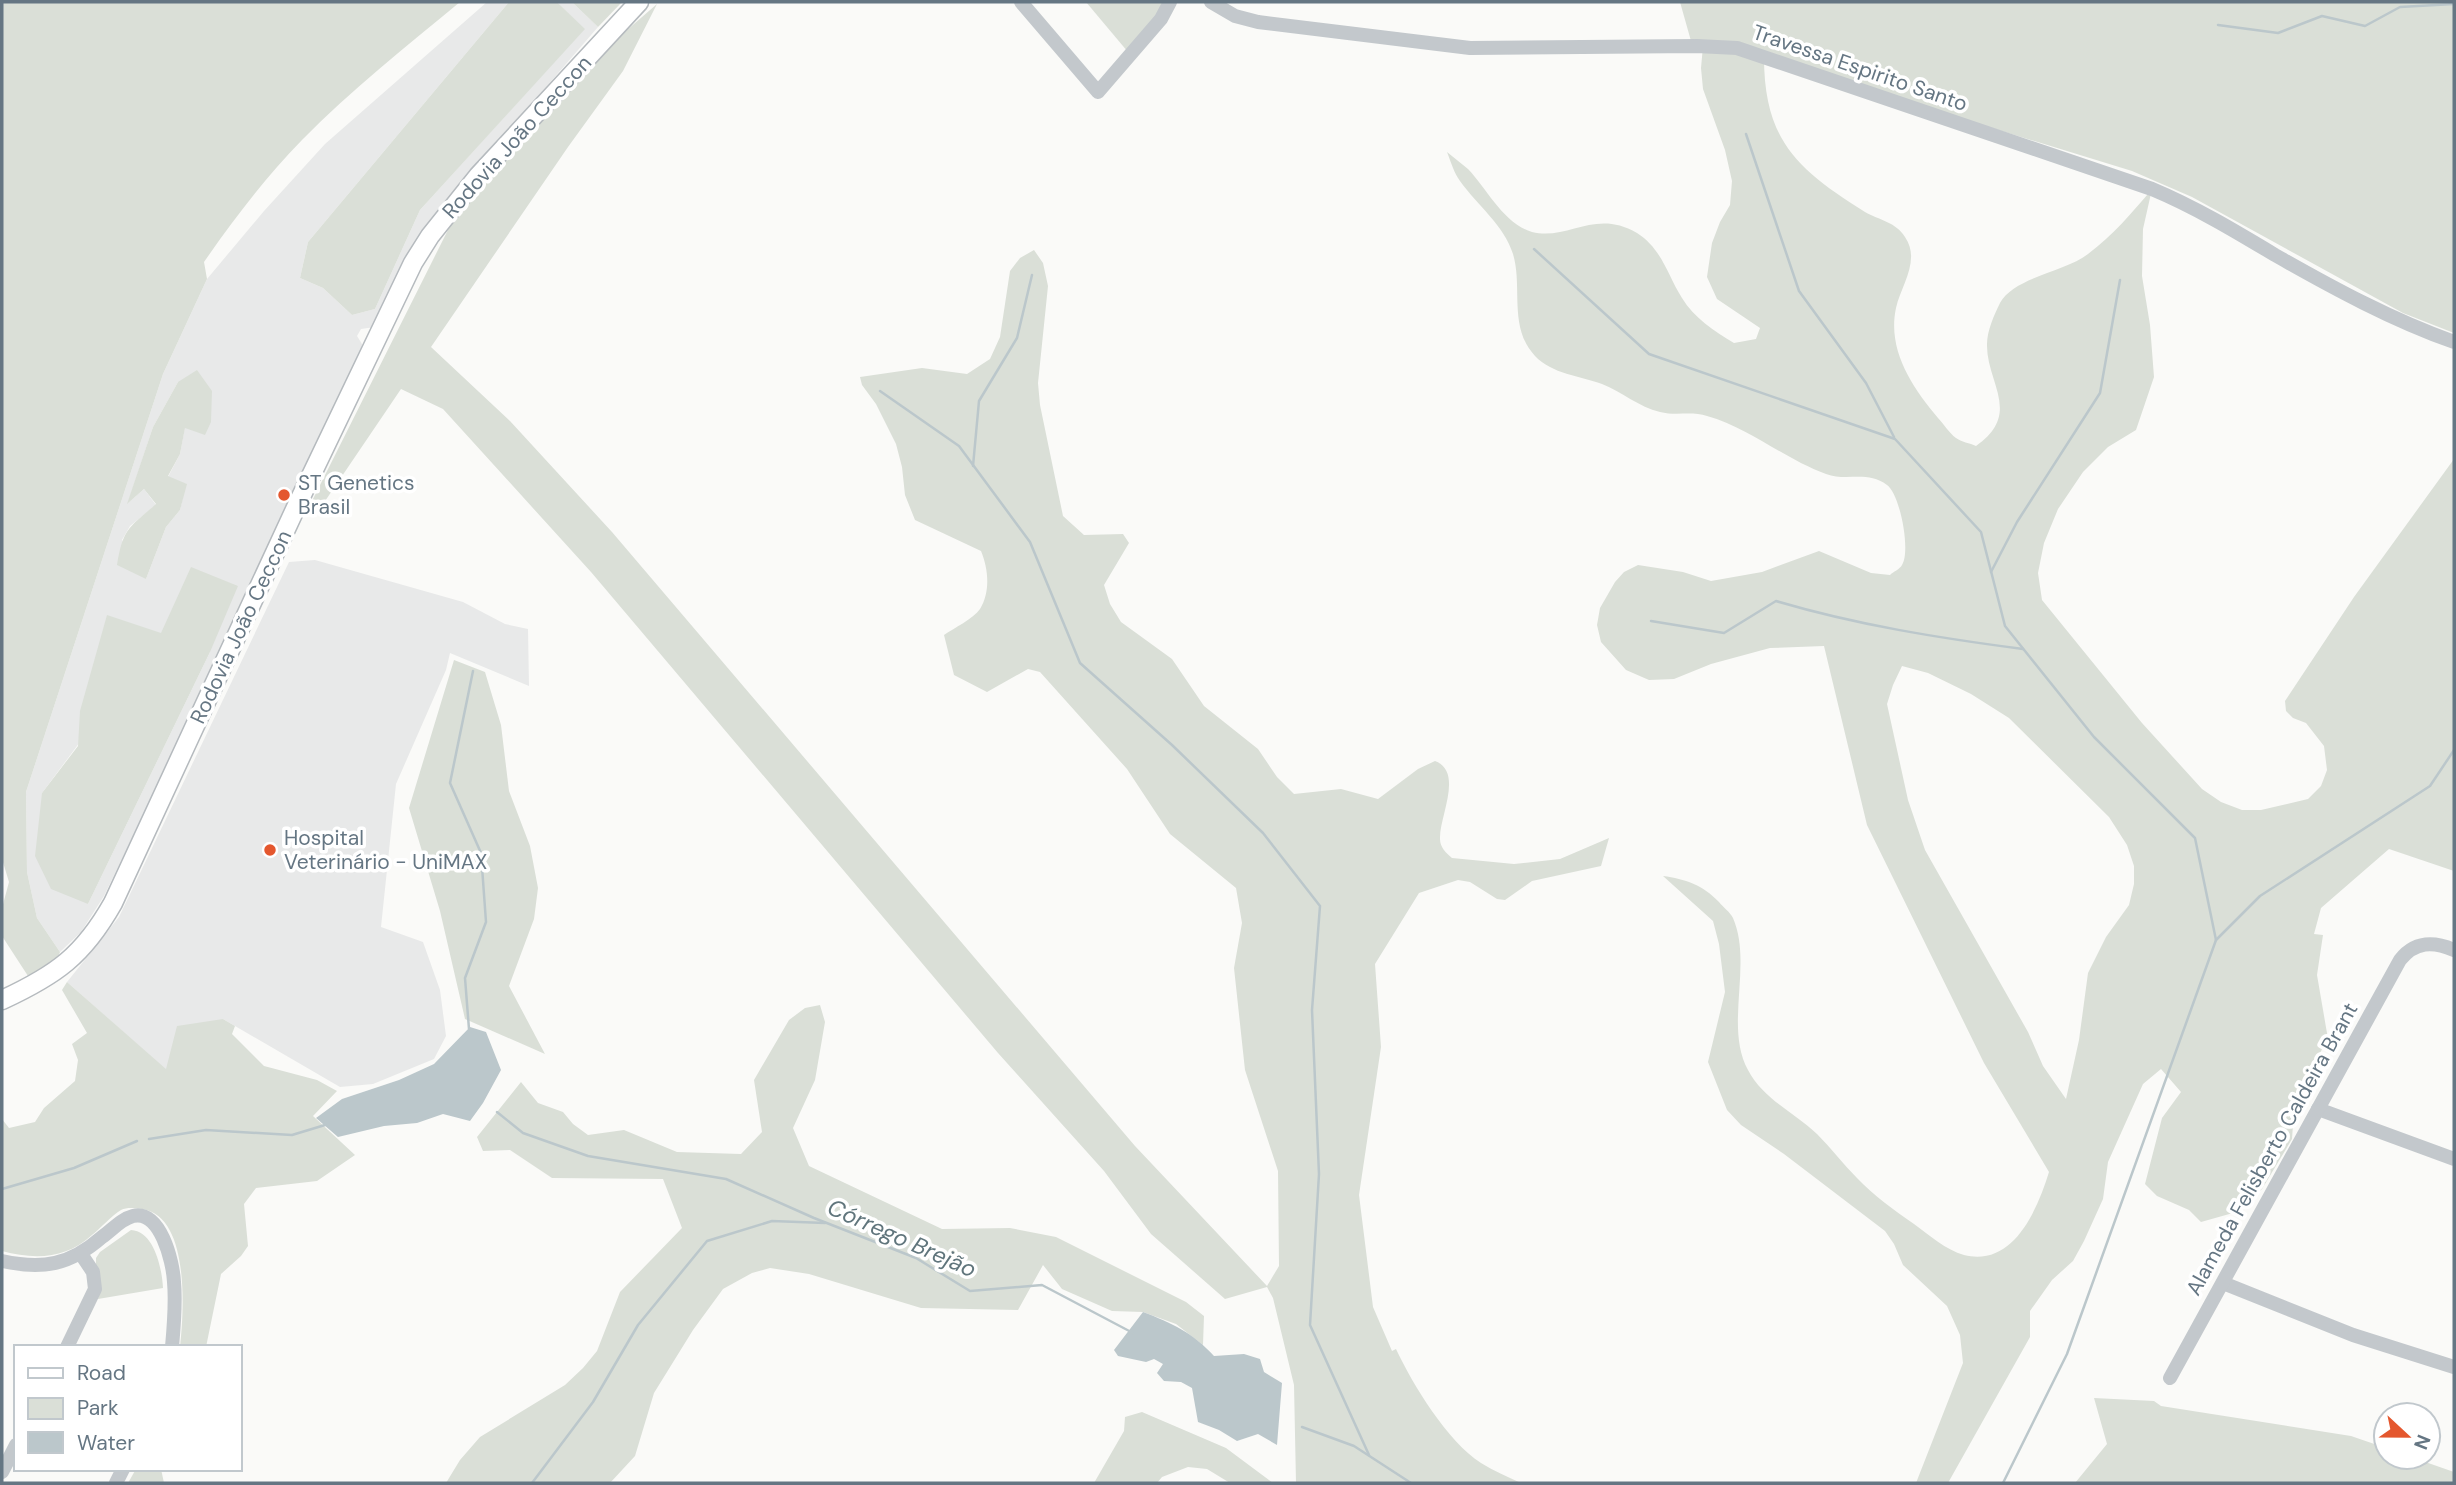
<svg xmlns="http://www.w3.org/2000/svg" width="2456" height="1485" viewBox="0 0 2456 1485" font-family="'DM Sans',sans-serif">
  <rect width="100%" height="100%" fill="#fafaf8"/>
  <g fill="#e8e9e9" fill-rule="evenodd">
    <path d="M487,2H509L308,242L300,278L323,288L352,315L375,309L420,210L584,29L557,2H572L598,27L470,175L375,327L361,329L357,336L362,344L361,357L164,772L104,896L81,932L60,952L37,918L27,872L26,792L163,374L207,279L264,211L325,144ZM178,382L185,427L180,454L168,477L186,484L180,510L166,527L146,579L122,540L130,526L156,505L144,489L128,503L153,427ZM161,633L210,652L88,904L42,793Z"/>
    <polygon points="315,560 463,602 505,624 528,629 529,686 450,653 446,670 396,784 381,927 423,942 440,990 446,1036 434,1059 373,1084 340,1087 223,1019 166,1070 67,982 119,917 289,562"/>
  </g>
  <g fill="#dadfd7" fill-rule="evenodd">
    <path d="M2,2H460C407,46 351,90 302,140C265,178 234,219 204,262L207,279L163,374L26,792L27,872L37,918L60,952L57,960L28,976L2,936V908L9,882L2,859Z"/>
    <polygon points="509,2 557,2 585,29 420,210 375,309 352,315 323,288 300,278 308,242"/>
    <polygon points="572,2 622,2 598,27"/>
    <polygon points="1086,2 1167,2 1128,52"/>
    <polygon points="1680,2 2454,2 2454,333 2403,313 2192,197 2132,171 1992,128 1691,41"/>
    <path d="M657,4L623,71L568,147L431,347L510,421L612,532L1135,1146L1267,1286L1279,1266L1278,1171L1245,1070L1234,968L1242,923L1236,888L1170,834L1127,769L1040,672L1028,669L987,692L954,675L944,635C954,628 973,619 980,609C991,591 988,568 981,551L915,520L905,495L902,467L896,444L876,404L862,385L860,377L922,368L967,374L990,359L1000,337L1010,271L1020,258L1034,250L1043,263L1048,286L1038,383L1040,405L1063,516L1084,535L1123,534L1129,543L1104,585L1110,604L1121,622L1172,659L1204,706L1258,749L1277,777L1294,794L1341,789L1378,799L1418,769L1435,761C1464,772 1439,817 1440,839C1440,847 1446,853 1452,858L1514,864L1560,859L1609,838L1601,866L1532,881L1505,900L1497,899L1470,882L1458,880L1419,893L1375,964L1381,1047L1359,1195L1373,1307L1392,1351L1396,1349C1413,1385 1447,1441 1481,1463C1494,1471 1508,1477 1521,1483H1296L1294,1385L1273,1298L1267,1287L1225,1299L1151,1234L1104,1171L998,1053L591,572L443,409L401,389L319,510L313,499L456,214L627,30Z"/>
    <path d="M1703,46L1764,57C1764,141 1798,170 1865,212C1879,220 1896,222 1905,237C1921,260 1901,286 1896,308C1887,350 1912,387 1938,418C1944,424 1949,433 1956,438C1961,442 1970,443 1976,446C2023,413 1986,383 1987,344C1987,331 1994,315 2000,303C2014,277 2065,272 2088,254C2113,235 2132,213 2152,189L2143,229L2142,276L2150,325L2154,377L2136,430L2108,447L2083,472L2058,509L2044,543L2038,573L2042,600L2142,723L2202,789L2221,802L2242,810H2261L2308,799L2321,786L2327,770L2324,746L2306,723L2293,718L2286,711L2285,701L2354,597L2454,459V871L2389,849L2321,908L2314,934L2323,935L2317,975L2328,1039L2295,1096L2292,1139L2262,1189L2240,1211L2201,1222L2189,1210L2157,1196L2145,1184L2162,1118L2181,1092L2161,1069L2143,1084L2108,1162L2103,1199L2084,1241L2073,1261L2052,1280L2030,1311V1337L1948,1483H1916L1963,1363L1960,1335L1947,1306L1903,1265L1894,1244L1885,1231L1784,1154L1741,1125L1727,1110L1708,1062L1725,992L1719,944L1713,921L1663,876C1685,879 1703,885 1719,902C1723,907 1730,912 1733,918C1753,964 1724,1026 1748,1070C1763,1099 1795,1113 1817,1134C1831,1148 1843,1164 1857,1178C1874,1196 1894,1210 1914,1224C1929,1235 1946,1250 1964,1255C2013,1267 2037,1211 2049,1172L1984,1063L1867,825L1824,646L1770,648L1711,664L1674,679L1649,680L1626,670L1601,642L1597,625L1600,608L1615,582L1624,572L1638,565L1683,572L1711,581L1762,572L1819,551L1871,573L1890,575C1893,572 1900,569 1902,565C1911,551 1900,494 1887,485C1867,470 1847,482 1826,474C1784,459 1750,428 1707,416C1693,411 1675,416 1660,412C1639,407 1622,392 1602,384C1580,376 1552,374 1535,356C1508,327 1523,287 1513,254C1504,225 1477,205 1460,181C1454,173 1451,162 1447,152C1454,158 1461,163 1468,169C1487,189 1504,224 1532,232C1568,241 1595,208 1637,233C1662,249 1667,274 1682,298C1694,318 1714,331 1734,343L1756,339L1760,328L1717,299L1707,277L1712,243L1720,222L1730,205L1732,181L1725,150L1703,89L1701,68ZM1902,666L1928,673L1971,694L2009,718L2109,817L2127,845L2134,866V884L2129,905L2106,937L2088,973L2079,1040L2066,1099L2043,1066L2028,1032L1925,850L1908,800L1887,704L1893,685Z"/>
    <path d="M197,370L212,391L211,422L205,435L185,428L180,454L168,476L187,484L180,510L166,527L146,579L117,565C123,528 129,528 156,504L144,489L127,504L153,427L178,382Z"/>
    <polygon points="191,567 238,586 210,652 88,904 51,889 35,856 42,793 78,746 80,711 107,615 161,633"/>
    <polygon points="454,660 485,672 501,725 509,791 530,846 538,888 534,919 509,986 545,1054 465,1019 440,911 409,808"/>
    <path d="M67,982L166,1069L177,1026L223,1019L235,1026L232,1034L264,1066L317,1080L337,1091L313,1116L355,1155L317,1181L256,1188L244,1204L248,1246L241,1256L221,1274L206,1347H180C184,1311 190,1216 142,1209C135,1208 127,1207 121,1210C111,1216 101,1228 92,1235C66,1259 35,1260 2,1251V1119L9,1128L35,1122L44,1108L75,1081L78,1060L72,1044L87,1033L62,990Z"/>
    <polygon points="820,1005 825,1022 815,1080 793,1128 809,1166 942,1229 1010,1228 1056,1237 1186,1302 1204,1316 1203,1345 1176,1324 1143,1312 1112,1311 1062,1289 1043,1265 1018,1310 921,1308 809,1274 770,1268 752,1273 723,1289 693,1330 654,1393 635,1456 610,1483 446,1483 460,1460 480,1437 565,1385 583,1368 597,1351 620,1292 682,1228 663,1179 552,1178 510,1150 483,1151 477,1137 521,1082 538,1103 563,1112 573,1124 588,1135 624,1130 677,1152 741,1154 762,1132 754,1080 789,1020 805,1008"/>
    <path d="M131,1230C154,1231 162,1268 163,1288L98,1299L101,1282L96,1268V1258L100,1252Z"/>
    <polygon points="2094,1398 2154,1401 2161,1406 2351,1436 2386,1448 2386,1457 2411,1457 2454,1472 2454,1483 2075,1483 2107,1444"/>
    <polygon points="1142,1412 1226,1448 1273,1483 1230,1483 1207,1469 1188,1467 1162,1477 1157,1483 1094,1483 1124,1431 1125,1417"/>
    <polygon points="136,1469 161,1469 164,1483 128,1483"/>
  </g>
  <g fill="#bbc7cb">
    <polygon points="470,1027 486,1032 501,1070 483,1103 470,1121 443,1114 417,1123 384,1126 338,1137 316,1118 342,1099 399,1080 434,1064"/>
    <path d="M1143,1312C1172,1323 1193,1333 1214,1356L1244,1354L1260,1359L1264,1372L1282,1383L1277,1445L1258,1434L1237,1441L1219,1430L1198,1422L1192,1388L1181,1382L1164,1381L1157,1373L1163,1364L1154,1359L1146,1362L1118,1356L1114,1350Z"/>
  </g>
  <g fill="none" stroke-linecap="round" stroke-linejoin="round">
    <g stroke="#bbc7cb" stroke-width="2.5">
      <polyline points="2218,25 2278,33 2322,16 2365,26 2400,7 2454,4"/>
      <polyline points="1746,134 1799,291 1866,383 1894,437"/>
      <polyline points="1534,249 1649,354 1895,439 1981,532 2005,626 2094,737 2195,838 2216,940 2067,1354 2003,1483"/>
      <polyline points="880,391 959,446 1030,542 1080,663 1172,745 1263,833 1320,906 1312,1010 1319,1174 1310,1325 1369,1455"/>
      <polyline points="973,466 979,401 1017,338 1032,275"/>
      <polyline points="1991,572 2017,522 2100,393 2120,280"/>
      <path d="M1651,621L1724,633L1776,601C1857,625 1939,638 2023,649"/>
      <polyline points="2216,940 2260,896 2430,786 2454,750"/>
      <polyline points="469,1029 465,978 486,922 481,853 450,783 473,671"/>
      <polyline points="497,1112 523,1133 588,1156 726,1179 814,1218 916,1258 970,1291 1042,1285 1133,1333"/>
      <polyline points="149,1139 206,1130 292,1135 325,1125"/>
      <polyline points="2,1189 74,1168 137,1141"/>
      <polyline points="1302,1427 1354,1446 1411,1483"/>
      <polyline points="532,1483 593,1402 638,1325 707,1241 772,1221 825,1223"/>
    </g>
    <defs>
      <path id="major" d="M2,1000C56,975 83,956 113,903L298,503L413,263L430,236L478,176L639,2"/>
    </defs>
    <use href="#major" stroke="#b5babe" stroke-width="21"/>
    <g stroke="#c3c8cc" stroke-width="14">
      <polyline points="1021,2 1098,92 1161,19 1170,2"/>
      <path d="M1211,2L1235,16L1258,22L1470,48L1697,46L1737,48L2152,189C2195,207 2235,231 2275,255C2333,288 2392,320 2454,342"/>
      <polyline points="2318,1109 2454,1159"/>
      <path d="M2,1261C43,1270 70,1265 102,1237C112,1230 121,1219 133,1216C160,1209 173,1261 174,1282C176,1303 174,1325 172,1347"/>
      <polyline points="2223,1283 2353,1335 2454,1367"/>
      <polyline points="67,1347 95,1289 93,1272 81,1254"/>
      <path d="M2170,1378L2400,960C2415,941 2433,941 2454,950"/>
      <polyline points="2,1472 16,1445"/>
      <polyline points="116,1483 123,1469"/>
    </g>
    <use href="#major" stroke="#fff" stroke-width="18"/>
  </g>
  <g fill="#e4572e" stroke="#fff" stroke-width="2.5">
    <circle cx="284" cy="495" r="7"/>
    <circle cx="270" cy="850" r="7"/>
  </g>
  <g text-anchor="middle" stroke-width="7" stroke-linejoin="round" paint-order="stroke">
    <g font-size="21" fill="#657683" stroke="#fff">
      <text transform="translate(1860 68) rotate(19)" y="7">Travessa Espirito Santo</text>
      <text transform="translate(517 137) rotate(-48)" y="7">Rodovia João Ceccon</text>
      <text transform="translate(241 627) rotate(-65)" y="7">Rodovia João Ceccon</text>
      <text transform="translate(2272 1149) rotate(-61)" y="7">Alameda Felisberto Caldeira Brant</text>
    </g>
    <g font-size="21" fill="#657683" stroke="#fff" text-anchor="start">
      <text x="298" y="490">ST Genetics<tspan x="298" dy="24">Brasil</tspan></text>
      <text x="284" y="845">Hospital<tspan x="284" dy="24">Veterinário - UniMAX</tspan></text>
    </g>
    <g font-size="23" font-style="italic" fill="#60757c" stroke="#fff">
      <text transform="translate(902 1238) rotate(24)" y="8">Córrego Brejão</text>
    </g>
  </g>
  <rect width="2456" height="1485" fill="none" stroke="#657683" stroke-width="7"/>
  <rect x="14" y="1345" width="228" height="126" fill="#ffffff" stroke="#c1c8cd" stroke-width="2"/>
  <rect x="28" y="1368" width="35" height="10" fill="#ffffff" stroke="#c1c8cd" stroke-width="2"/>
  <text x="77" y="1380" font-size="21" fill="#657683">Road</text>
  <rect x="28" y="1398" width="35" height="21" fill="#dadfd7" stroke="#c1c8cd" stroke-width="2"/>
  <text x="77" y="1415" font-size="21" fill="#657683">Park</text>
  <rect x="28" y="1432" width="35" height="21" fill="#bbc7cb" stroke="#c1c8cd" stroke-width="2"/>
  <text x="77" y="1450" font-size="21" fill="#657683">Water</text>
  <g transform="translate(2407 1436) rotate(112)"><circle r="33" fill="#ffffff" stroke="#c1c8cd" stroke-width="2"/>
  <path d="M0-5L12 26L0 18L-12 26Z" fill="#e4572e"/>
  <text y="-10" font-size="19" font-weight="bold" text-anchor="middle" fill="#657683">N</text>
  </g>
</svg>
